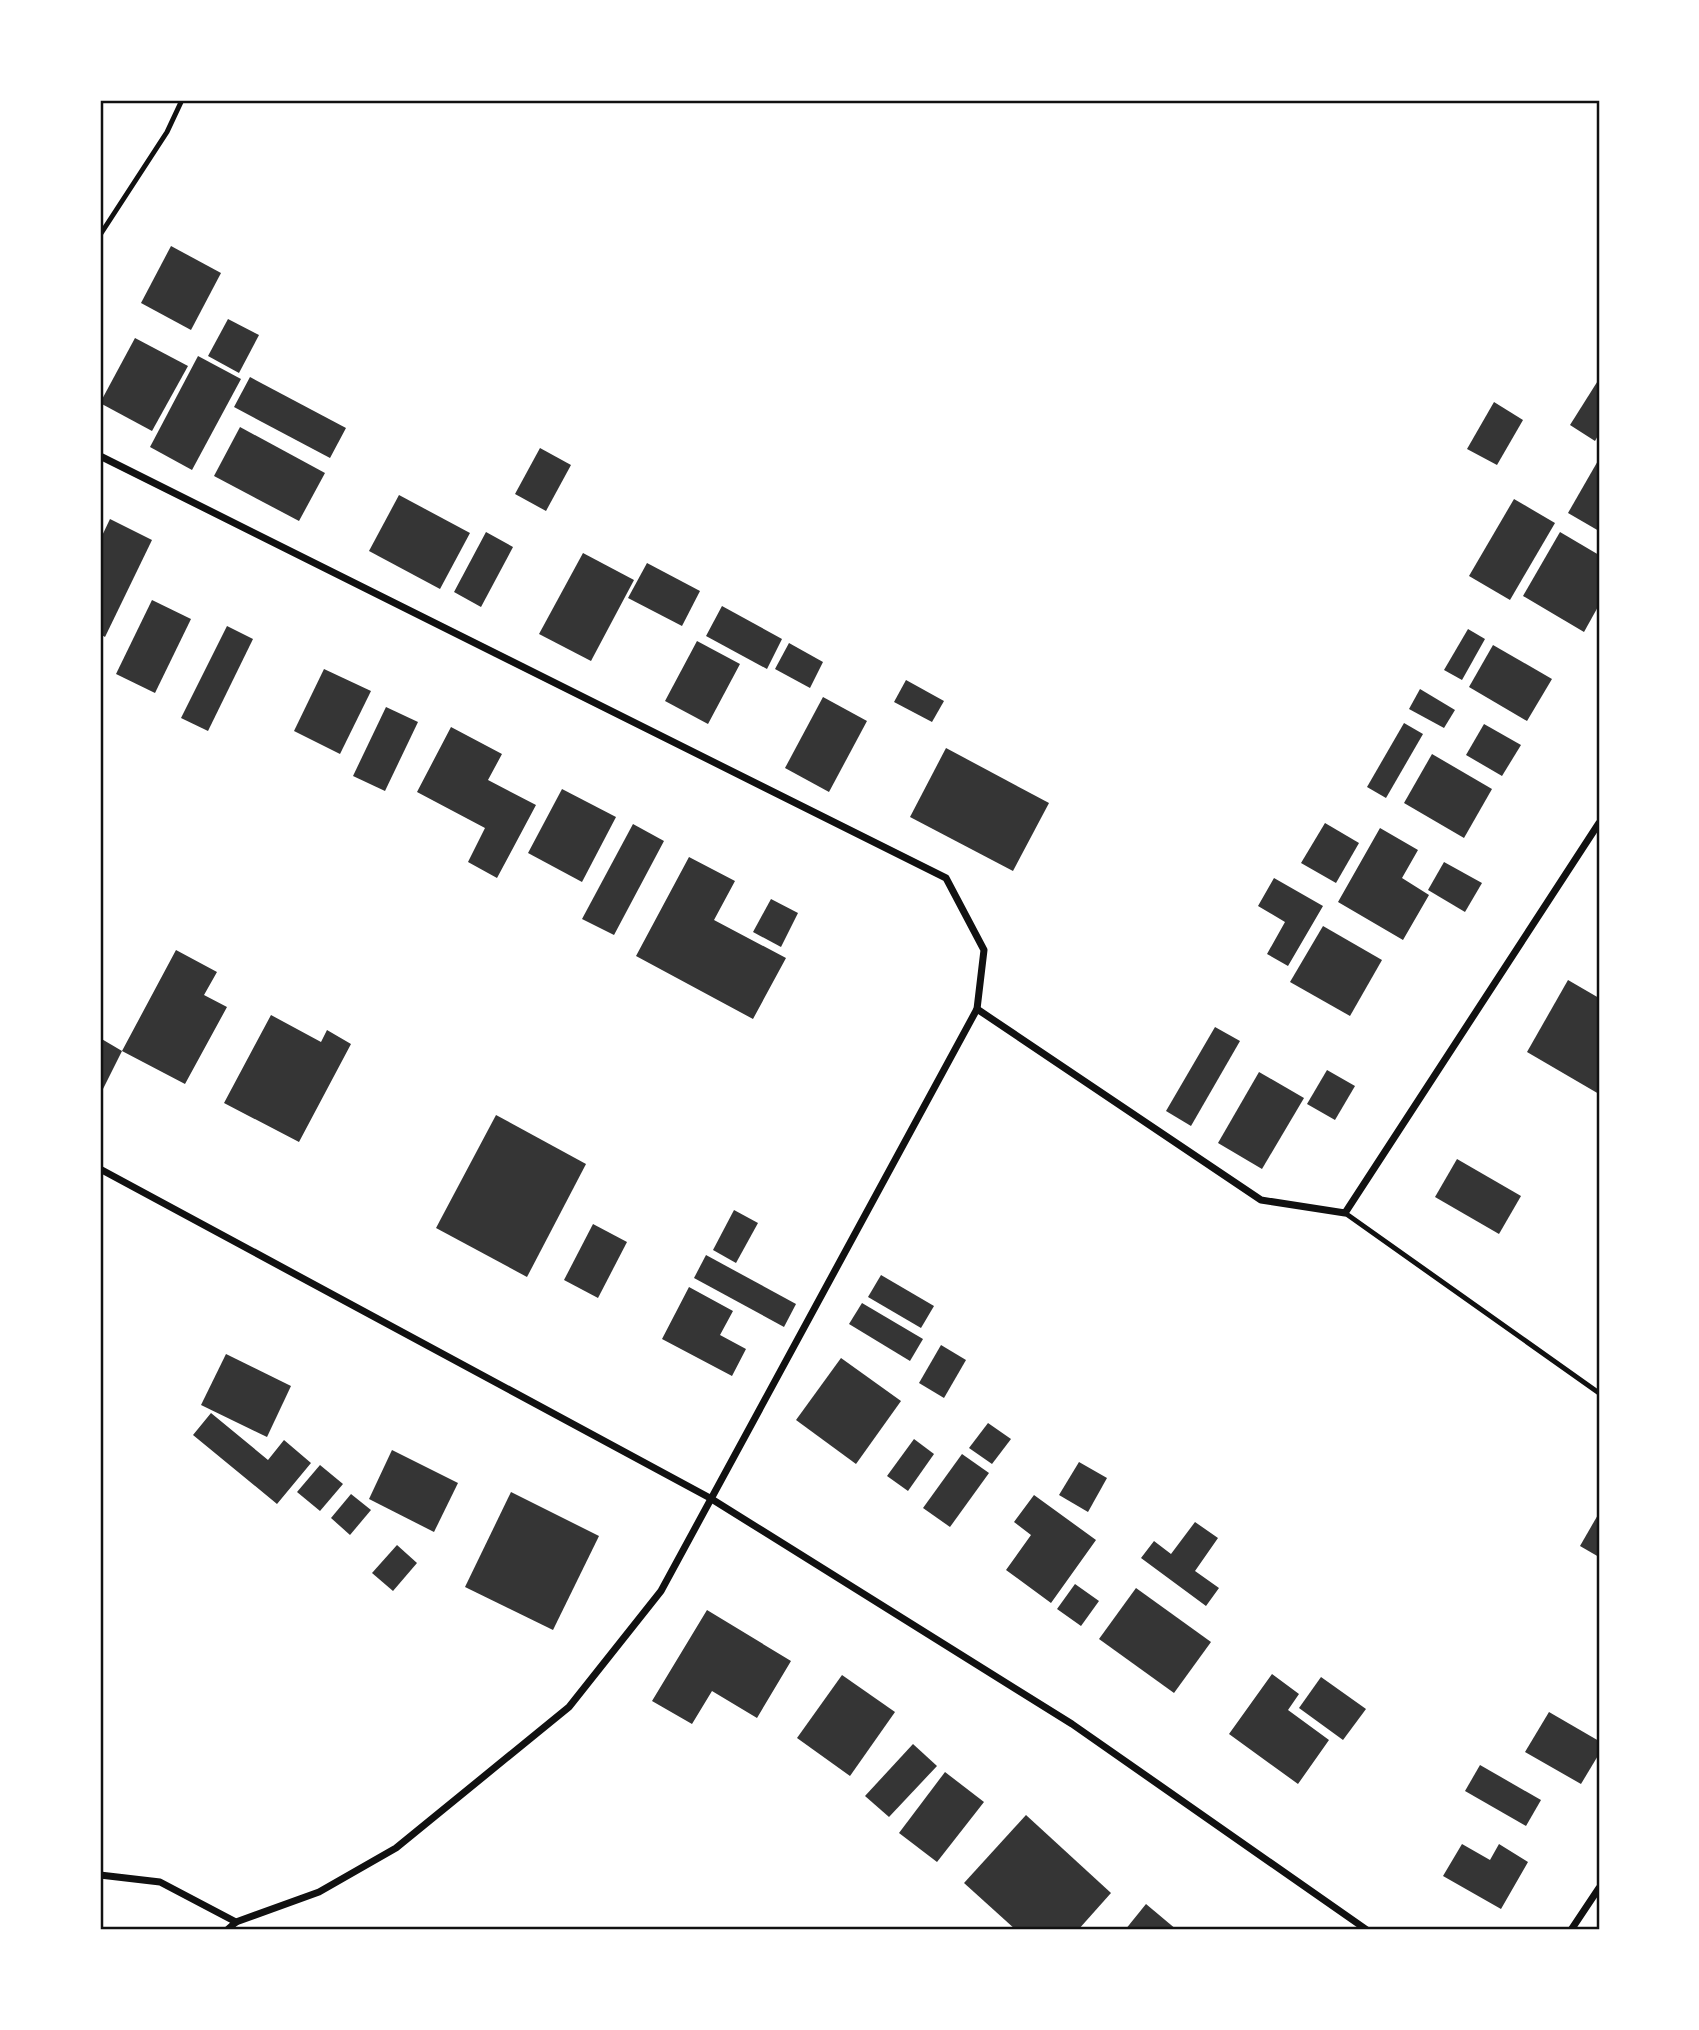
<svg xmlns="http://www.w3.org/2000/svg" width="1699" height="2030" viewBox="0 0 1699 2030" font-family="Mulish,sans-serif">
  <rect width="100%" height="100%" fill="#fff"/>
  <g fill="#353535">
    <polygon points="171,246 221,273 191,330 141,303"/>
    <polygon points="228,319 259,335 239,373 208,356"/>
    <polygon points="135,338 188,366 152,431 100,403"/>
    <polygon points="198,356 241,379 192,470 150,447"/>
    <polygon points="250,377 346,428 330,458 234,407"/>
    <polygon points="1599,379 1599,434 1595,441 1570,425"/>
    <polygon points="1494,402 1523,420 1497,465 1467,449"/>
    <polygon points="240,427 325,473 299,521 214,476"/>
    <polygon points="540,448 571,465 546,511 515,494"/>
    <polygon points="1599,459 1599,531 1568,513"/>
    <polygon points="399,495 470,533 440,589 369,551"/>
    <polygon points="1514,499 1555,523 1510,600 1469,576"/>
    <polygon points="110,519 152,540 105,637 100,634 100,540"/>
    <polygon points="486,532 513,547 481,607 454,592"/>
    <polygon points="1560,532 1599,555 1599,605 1584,632 1523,596"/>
    <polygon points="583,553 634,580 591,661 539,634"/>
    <polygon points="647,563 700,591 682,626 628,598"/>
    <polygon points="152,600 191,619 155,693 116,674"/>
    <polygon points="722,606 782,639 767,669 706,636"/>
    <polygon points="227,626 253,639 208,731 181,718"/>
    <polygon points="1468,629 1485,639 1462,680 1444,670"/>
    <polygon points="697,641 740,664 708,724 665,701"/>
    <polygon points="789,643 823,662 810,688 775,669"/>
    <polygon points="1493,645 1552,679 1527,721 1469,687"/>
    <polygon points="324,669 371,691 340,754 294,731"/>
    <polygon points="906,680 944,701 932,722 894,702"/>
    <polygon points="1420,689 1455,710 1444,728 1409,709"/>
    <polygon points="823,697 867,721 829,792 785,768"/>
    <polygon points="386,707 418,722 385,791 353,776"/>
    <polygon points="1404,723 1423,734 1386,798 1367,787"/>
    <polygon points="1484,724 1521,745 1502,776 1466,755"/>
    <polygon points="451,727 502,754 488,780 536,805 497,878 468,862 485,828 417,792"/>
    <polygon points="946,748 1049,803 1013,871 910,817"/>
    <polygon points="1432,754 1492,789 1464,838 1404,803"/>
    <polygon points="562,789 616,817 582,882 528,853"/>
    <polygon points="1325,823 1359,843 1336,883 1301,863"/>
    <polygon points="633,824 664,841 614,935 582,919"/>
    <polygon points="1380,828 1418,850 1402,878 1429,895 1403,940 1338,902"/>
    <polygon points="689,857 735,881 714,920 786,958 753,1019 636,956"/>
    <polygon points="1444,862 1482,883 1465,912 1428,890"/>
    <polygon points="1274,878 1323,906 1288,966 1267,954 1285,922 1258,906"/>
    <polygon points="771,899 798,913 781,947 753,932"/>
    <polygon points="1323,926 1382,960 1350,1016 1290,982"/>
    <polygon points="176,950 217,972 204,995 227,1007 185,1084 122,1051"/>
    <polygon points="1568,980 1599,998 1599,1094 1527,1052"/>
    <polygon points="271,1015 321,1042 327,1030 351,1044 299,1142 224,1103"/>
    <polygon points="1215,1027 1240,1041 1191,1126 1166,1111"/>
    <polygon points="100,1038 122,1051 103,1089 100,1087"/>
    <polygon points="1327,1070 1355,1086 1335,1120 1307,1104"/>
    <polygon points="1259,1072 1304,1098 1262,1169 1218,1143"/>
    <polygon points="496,1115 586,1164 527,1277 436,1228"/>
    <polygon points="1457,1159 1521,1196 1499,1234 1435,1197"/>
    <polygon points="734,1210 758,1223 736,1263 713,1250"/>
    <polygon points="593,1224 627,1242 598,1298 564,1280"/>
    <polygon points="706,1255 796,1304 784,1327 694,1278"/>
    <polygon points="881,1275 934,1306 921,1328 868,1297"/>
    <polygon points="689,1287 733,1311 720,1335 746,1349 732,1376 662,1339"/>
    <polygon points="862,1303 923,1339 910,1361 849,1324"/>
    <polygon points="941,1345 966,1360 944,1398 919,1383"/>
    <polygon points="226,1354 291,1386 267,1437 201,1405"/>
    <polygon points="841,1358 901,1401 856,1464 796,1420"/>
    <polygon points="211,1413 268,1460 284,1440 311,1463 277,1504 193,1435"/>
    <polygon points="988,1423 1011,1439 992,1464 969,1448"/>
    <polygon points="914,1439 934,1454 908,1491 887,1476"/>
    <polygon points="392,1450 458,1483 434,1532 369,1499"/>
    <polygon points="962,1454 989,1473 950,1527 923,1508"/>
    <polygon points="1079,1462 1107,1478 1088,1512 1059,1495"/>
    <polygon points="320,1465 343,1484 320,1511 297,1492"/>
    <polygon points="511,1492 599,1536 553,1630 465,1587"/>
    <polygon points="351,1494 371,1510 350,1535 331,1518"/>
    <polygon points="1034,1495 1096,1540 1051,1603 1006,1570 1031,1535 1014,1522"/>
    <polygon points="1599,1513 1599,1557 1580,1546"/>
    <polygon points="1195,1522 1218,1538 1195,1571 1219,1588 1206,1606 1141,1558 1154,1541 1171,1554"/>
    <polygon points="397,1545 417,1563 393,1591 372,1573"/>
    <polygon points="1075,1584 1099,1601 1081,1626 1057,1609"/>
    <polygon points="1136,1588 1211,1642 1174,1693 1099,1639"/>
    <polygon points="707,1610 791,1661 757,1718 712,1691 692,1724 652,1701"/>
    <polygon points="1272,1674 1299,1694 1288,1710 1329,1740 1298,1784 1229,1734"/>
    <polygon points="842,1675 895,1712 850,1776 797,1738"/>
    <polygon points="1321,1677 1366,1709 1343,1740 1299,1708"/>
    <polygon points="1549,1712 1599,1741 1599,1754 1581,1784 1525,1752"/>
    <polygon points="913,1744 937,1766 889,1817 865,1796"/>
    <polygon points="1480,1765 1541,1800 1526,1826 1465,1791"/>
    <polygon points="945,1772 984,1802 937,1862 899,1833"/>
    <polygon points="1026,1815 1111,1893 1078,1930 1016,1930 964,1883"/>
    <polygon points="1462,1844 1490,1860 1499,1844 1528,1862 1501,1909 1443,1876"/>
    <polygon points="1146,1904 1177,1930 1125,1930"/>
  </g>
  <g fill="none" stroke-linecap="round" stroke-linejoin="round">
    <g stroke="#111" stroke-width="5">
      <polyline points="100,235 167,132 182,100"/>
      <polyline points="1345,1213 1599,1393"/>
    </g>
    <g stroke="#111" stroke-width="7">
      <polyline points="100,456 946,878 984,950 977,1009 661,1591 569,1707 396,1848 319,1892 236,1922 227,1930"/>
      <polyline points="977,1009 1261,1200 1345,1213 1599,823"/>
      <polyline points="100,1169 710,1498 1072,1724 1367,1930"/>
      <polyline points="100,1875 160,1882 236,1922"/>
      <polyline points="1571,1930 1599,1888"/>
    </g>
  </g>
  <rect width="1699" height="2030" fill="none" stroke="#ffffff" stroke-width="203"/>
  <rect x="102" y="102" width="1496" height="1826" fill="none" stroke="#111" stroke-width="2.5"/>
</svg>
